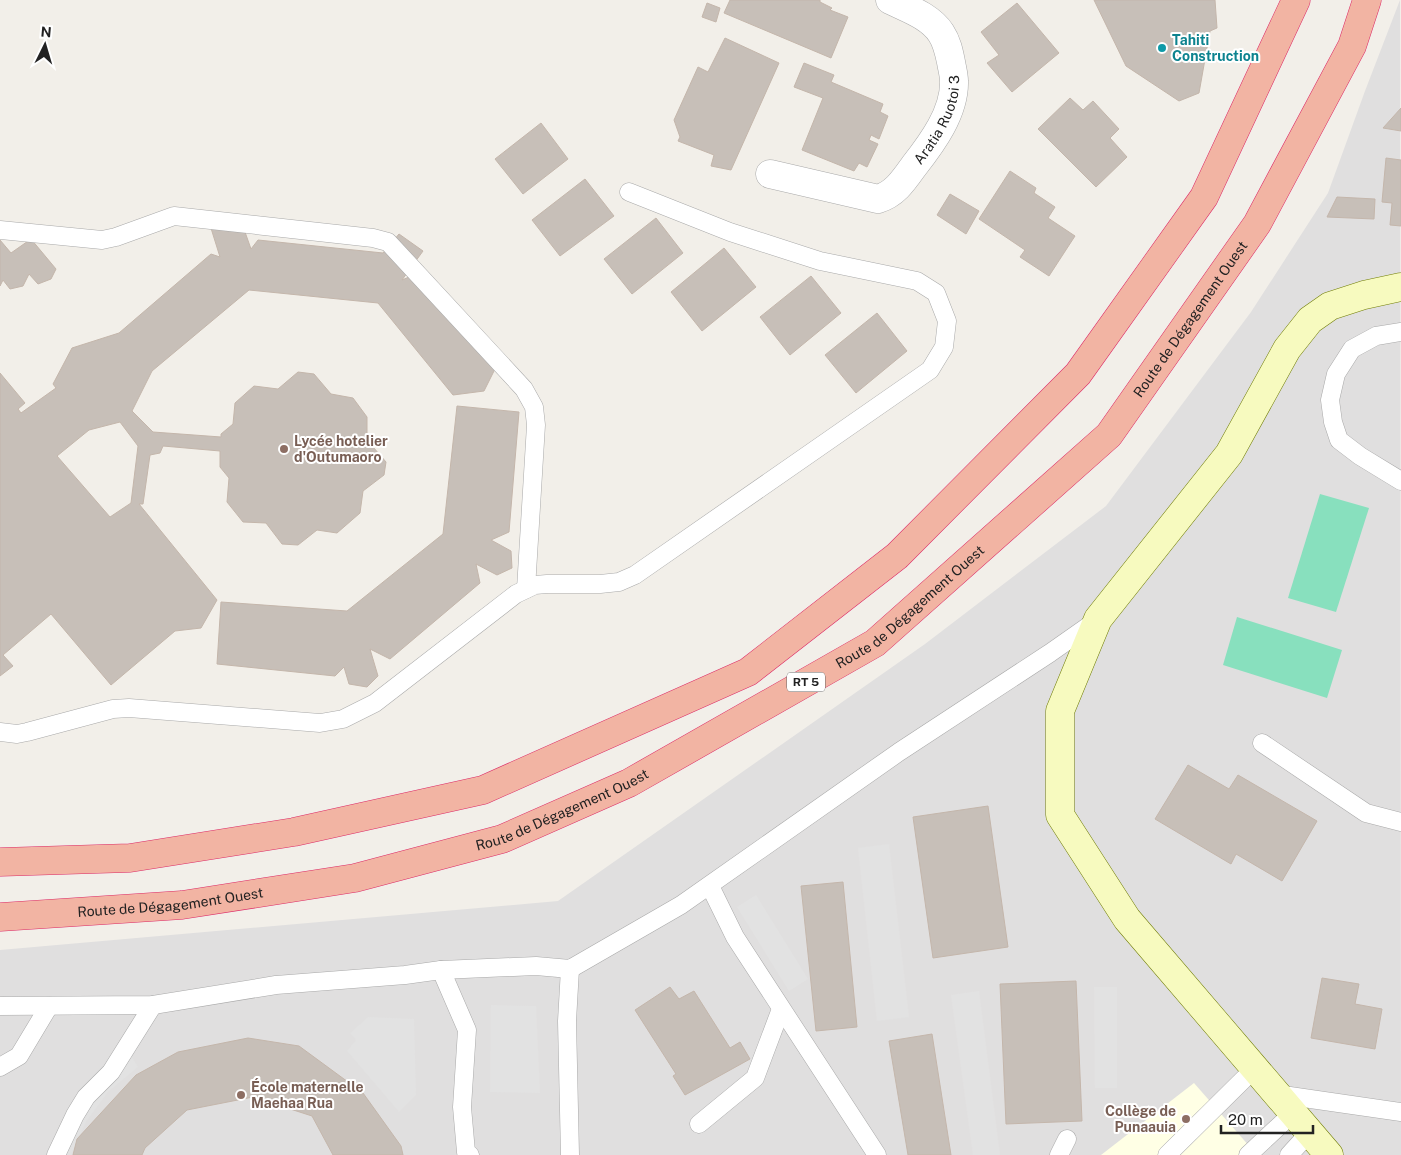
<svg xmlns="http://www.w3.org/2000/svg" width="1401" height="1155" viewBox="0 0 1401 1155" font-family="'Public Sans',sans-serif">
  <rect width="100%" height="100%" fill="#f2efe9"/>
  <polygon fill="#e0dfdf" points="1400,0 1401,1155 0,1155 0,950 558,901 925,644 1106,506 1251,312 1328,193 1365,91"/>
  <polygon fill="#ffffe5" points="1194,1083 1257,1155 1101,1155"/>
  <g fill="#88e0be">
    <polygon points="1320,494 1369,508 1336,612 1288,598"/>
    <polygon points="1237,617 1342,650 1327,698 1223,665"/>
  </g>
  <g fill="#e2e2e2">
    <polygon points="889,844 909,1017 877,1021 858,848"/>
    <polygon points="756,895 808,979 789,991 737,907"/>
    <polygon points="1094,987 1117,987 1117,1088 1095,1088"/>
    <polygon points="979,991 1000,1155 973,1155 951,995"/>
    <polygon points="491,1005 536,1006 540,1093 490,1092"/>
    <polygon points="368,1017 414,1019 416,1095 399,1112 347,1051 356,1040 350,1033"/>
    <polygon points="129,1052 138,1067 108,1092 86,1122 71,1155 60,1155 68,1119"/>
  </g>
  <g fill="#c7bfb8" stroke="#c4b6ab" fill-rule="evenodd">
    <polygon points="730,0 820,0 820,2 832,8 830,10 848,17 831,58 724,13"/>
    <polygon points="1094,0 1215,0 1217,28 1210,31 1199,93 1179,101 1126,66"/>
    <polygon points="707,3 720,8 716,22 702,17"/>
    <polygon points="1017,3 1059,53 1012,92 987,63 999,55 981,32"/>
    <polygon points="725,38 779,63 731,170 711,166 714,155 678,141 680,137 674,120 698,67 708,72"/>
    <polygon points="804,63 834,75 831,82 883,104 880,112 888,116 879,139 871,135 869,140 878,144 867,167 859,163 854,171 802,150 823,98 794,87"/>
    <polygon points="1070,98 1083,110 1093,101 1119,129 1110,138 1127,157 1096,187 1038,129"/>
    <polygon points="1401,108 1401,131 1383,128"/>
    <polygon points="541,123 568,159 523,194 495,159"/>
    <polygon points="1386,158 1401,160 1401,226 1390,225 1392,203 1382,202"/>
    <polygon points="1010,171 1036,188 1034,193 1055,207 1048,218 1075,236 1049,276 1020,257 1025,250 979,219"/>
    <polygon points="585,179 614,216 560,256 532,220"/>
    <polygon points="950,194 979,211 966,234 937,215"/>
    <polygon points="1337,197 1375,199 1374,219 1327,217"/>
    <path d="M239,215L251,249L258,240L383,253L399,234L423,251L402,280L416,274L495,369L484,391L453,395L378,303L249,290L152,371L132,411L153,432L221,437V434L233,424L235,403L254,386L278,389L298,372L314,374L331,394L353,398L367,417V440L386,462L384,475L363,491L360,513L337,533L317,530L298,545L282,544L266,523L243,522L227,502L229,478L220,467V451L163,446L160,453L150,455L143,504H139L217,600L201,628L175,631L111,685L51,614L3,655L13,666L0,676V373L25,403L18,409L21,413L56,388L53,384L72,348L119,333L211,254L220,257L210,225ZM120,422L138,446L131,503L110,517L57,456L89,430Z"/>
    <polygon points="656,218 683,253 632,294 604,259"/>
    <polygon points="31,239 56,269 51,279 38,284 29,274 23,286 10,289 3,280 0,286 0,240 11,253"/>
    <polygon points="724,248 756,287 702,331 671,292"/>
    <polygon points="811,276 841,313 790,355 760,317"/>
    <polygon points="877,313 907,351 856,393 825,355"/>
    <polygon points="457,406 519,412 509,532 491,540 511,551 512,568 497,575 476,564 480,583 390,659 370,649 378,676 367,687 349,684 344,667 335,676 217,664 221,602 347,611 443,534"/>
    <polygon points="1188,765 1229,789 1238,775 1317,821 1282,881 1236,854 1231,864 1155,819"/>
    <polygon points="988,806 1008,947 933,958 913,817"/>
    <polygon points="843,882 857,1027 816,1031 801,886"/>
    <polygon points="1322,978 1359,984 1355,1004 1382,1009 1375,1049 1311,1038"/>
    <polygon points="1076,981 1082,1121 1006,1124 1000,984"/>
    <polygon points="670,987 679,999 694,991 730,1048 740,1042 750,1059 685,1095 673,1076 676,1074 635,1010"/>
    <polygon points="932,1034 951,1155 908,1155 889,1041"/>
    <polygon points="248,1038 299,1046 363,1093 401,1146 403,1155 333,1155 312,1116 253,1097 187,1110 145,1148 142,1155 73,1155 77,1139 136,1075 178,1052"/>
  </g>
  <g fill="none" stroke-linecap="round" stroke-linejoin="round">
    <defs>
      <g id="service">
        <polyline points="0,230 102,240 116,237 174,216 373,238 388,242 524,389 534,407 536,425 526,589"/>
        <polyline points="1401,332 1376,336 1352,349 1336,374 1330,400 1333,422 1339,440 1360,456 1401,481"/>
        <polyline points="0,732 17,734 27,732 113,709 129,708 320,723 343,719 375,703 516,594 535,585 547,584 600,584 619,582 635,575 930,370 944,347 947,321 936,293 917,281 820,261 730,232 629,192"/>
        <polyline points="1262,743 1366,813 1401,822"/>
        <polyline points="710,886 735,937 877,1155"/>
        <polyline points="570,969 567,1021 570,1155"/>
        <polyline points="441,970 467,1030 462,1107 466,1152 470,1155"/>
        <polyline points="0,1006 153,1005 276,985 405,975 441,970 536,966 570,969 681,905 899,752 1050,653 1097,620"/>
        <polyline points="0,1067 19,1056 49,1006"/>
        <polyline points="1276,1094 1401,1112"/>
        <polyline points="699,1124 755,1078 781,1009"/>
        <polyline points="56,1155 75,1115 86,1097 111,1072 153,1005"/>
        <polyline points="1059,1155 1067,1139"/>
        <polyline points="1167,1155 1255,1068"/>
        <polyline points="1248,1155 1293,1113"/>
        <polyline points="1289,1155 1309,1133"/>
      </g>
      <g id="minor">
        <path id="s1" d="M770,174L878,199C895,194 904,180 914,166C932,143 955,112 954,81C954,75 952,68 951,62C949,52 947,42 941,33C930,16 908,9 890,0"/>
      </g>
      <polyline id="secondary" points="1329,1155 1127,919 1060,815 1060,711 1098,619 1229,454 1287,349 1310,320 1330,306 1364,295 1401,287"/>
      <g id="trunk">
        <polyline points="0,862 130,858 294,832 483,790 748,672 897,556 1078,374 1204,197 1296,0"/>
        <path id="s2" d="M0,917L182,905L355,878L502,839L629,783L875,643L1109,435L1257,224L1352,46L1367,0"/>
      </g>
    </defs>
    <use href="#service" stroke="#a9a9a9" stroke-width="19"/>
    <use href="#minor" stroke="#a9a9a9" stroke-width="29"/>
    <use href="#secondary" stroke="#707d05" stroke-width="29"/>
    <use href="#trunk" stroke="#dc2a67" stroke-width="29"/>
    <use href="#service" stroke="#fff" stroke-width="18"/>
    <use href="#minor" stroke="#fff" stroke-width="28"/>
    <use href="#secondary" stroke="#f7fabf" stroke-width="28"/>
    <use href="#trunk" stroke="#f2b4a3" stroke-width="28"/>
  </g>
  <circle fill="#0f9aa8" stroke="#fff" stroke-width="2" cx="1162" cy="48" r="5"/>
  <g fill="#8d6e63" stroke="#fff" stroke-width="2">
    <circle cx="284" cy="449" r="5"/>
    <circle cx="241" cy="1095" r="5"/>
    <circle cx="1186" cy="1119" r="5"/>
  </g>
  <g text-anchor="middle" stroke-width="4" stroke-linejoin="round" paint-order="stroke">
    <rect fill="#fff" stroke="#646464" stroke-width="1" x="787" y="672.5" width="38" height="19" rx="4"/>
    <g font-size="12" font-weight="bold" fill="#222">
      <text x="806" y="686">RT 5</text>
    </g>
    <g font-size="14" font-weight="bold" fill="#0d838f" stroke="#fff" text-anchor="start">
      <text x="1172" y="45">Tahiti<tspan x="1172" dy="16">Construction</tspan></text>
    </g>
    <g font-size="14" fill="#222" stroke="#fff">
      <text dy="5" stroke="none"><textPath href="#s1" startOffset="214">Aratia Ruotoi 3</textPath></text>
      <text dy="5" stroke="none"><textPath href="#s2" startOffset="1386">Route de Dégagement Ouest</textPath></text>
      <text dy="5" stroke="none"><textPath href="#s2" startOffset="981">Route de Dégagement Ouest</textPath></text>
      <text dy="5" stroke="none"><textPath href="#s2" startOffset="576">Route de Dégagement Ouest</textPath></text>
      <text dy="5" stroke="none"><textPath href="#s2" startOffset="171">Route de Dégagement Ouest</textPath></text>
    </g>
    <g font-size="14" font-weight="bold" fill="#785e54" stroke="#fff" text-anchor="start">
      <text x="294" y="446">Lycée hotelier<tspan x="294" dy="16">d'Outumaoro</tspan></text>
      <text x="251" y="1092">École maternelle<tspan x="251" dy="16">Maehaa Rua</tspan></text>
      <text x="1176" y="1116" text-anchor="end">Collège de<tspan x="1176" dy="16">Punaauia</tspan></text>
    </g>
  </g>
  <g transform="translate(45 45) rotate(5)" stroke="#ffffff" stroke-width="4" paint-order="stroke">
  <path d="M0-4L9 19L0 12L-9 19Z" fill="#222222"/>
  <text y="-8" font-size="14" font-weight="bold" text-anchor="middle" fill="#222222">N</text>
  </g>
  <path d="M1221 1125v8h92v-8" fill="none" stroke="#222222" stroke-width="2.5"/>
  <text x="1228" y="1125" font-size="15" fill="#222222" stroke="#ffffff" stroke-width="4" paint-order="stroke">20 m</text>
</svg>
